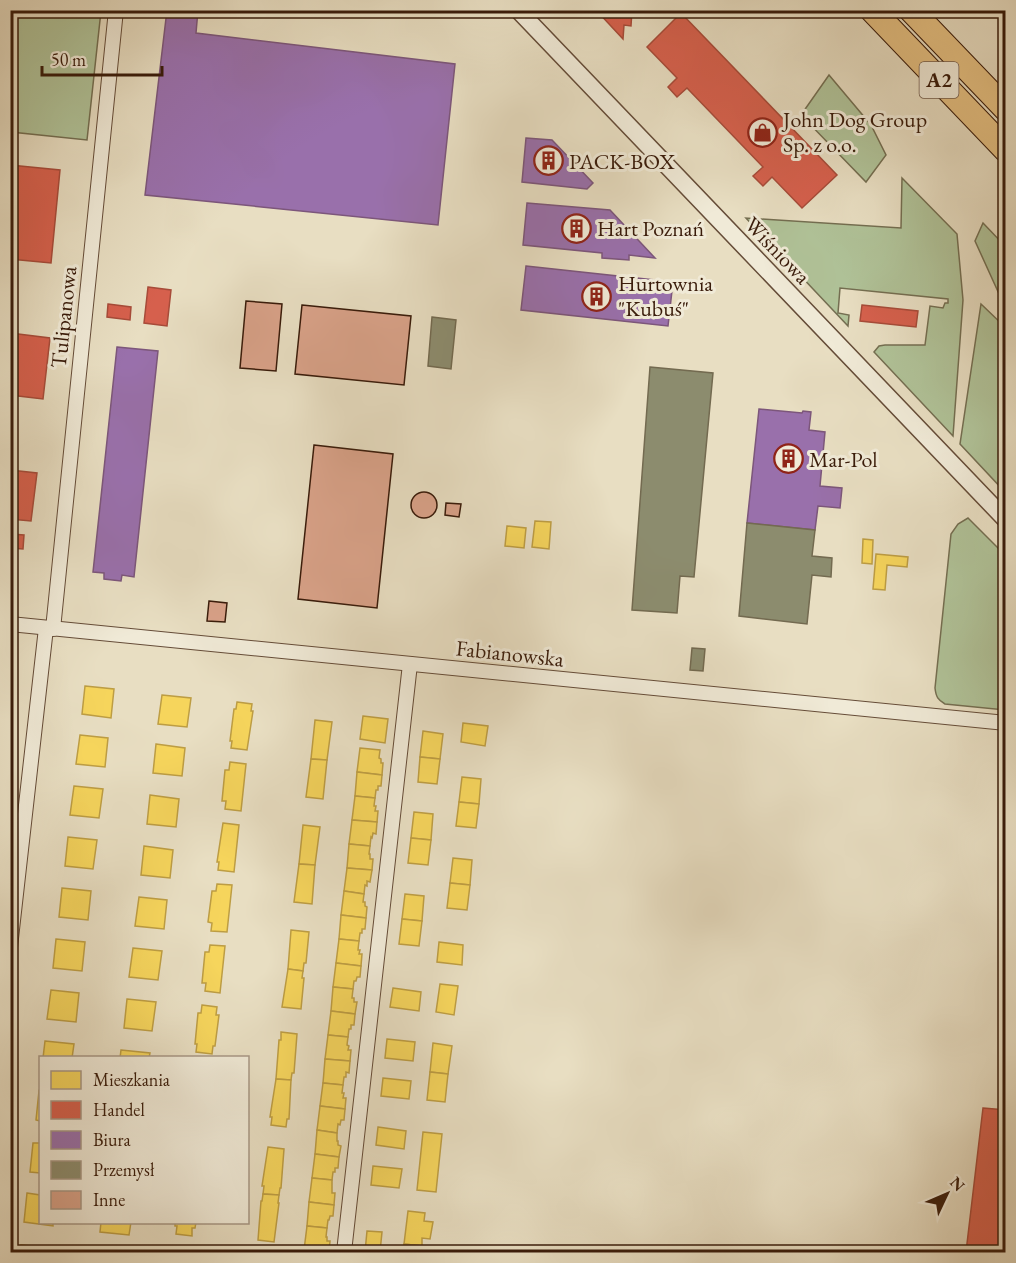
<svg xmlns="http://www.w3.org/2000/svg" width="1016" height="1263" viewBox="0 0 1016 1263" font-family="'EB Garamond',serif">
  <rect width="100%" height="100%" fill="#e8dec2"/>
  <filter id="stains"><feTurbulence type="fractalNoise" baseFrequency=".00333" numOctaves="4"/><feColorMatrix values="0 0 0 0 .2 0 0 0 0 .09 0 0 0 0 .02 0 0 0 .5 -.17"/></filter>
  <radialGradient id="worn" r=".72"><stop offset=".6" stop-color="#630" stop-opacity="0"/><stop offset="1" stop-color="#630" stop-opacity=".3"/></radialGradient>
  <g fill="#b0c298" stroke="#746e51" stroke-width="1.5">
    <polygon points="11,10 101,11 87,140 11,132"/>
    <polygon points="829,75 871,125 886,155 866,182 801,115"/>
    <polygon points="902,178 957,234 963,300 953,436 874,352 879,346 885,345 925,345 930,306 943,308 945,303 948,303 948,299 840,288 838,313 849,315 848,326 746,218 901,228"/>
    <polygon points="983,223 1005,246 1005,307 975,241"/>
    <polygon points="981,304 1005,327 1005,492 960,444"/>
    <path d="M968,518L1005,555V710L945,704C938,700 936,697 935,688L951,534L958,524Z"/>
  </g>
  <g fill="#f6d55c" stroke="#bd9d43" stroke-width="1.5">
    <polygon points="535,521 551,522 549,549 532,547"/>
    <polygon points="507,526 526,528 524,548 505,546"/>
    <polygon points="863,539 873,540 872,564 862,563"/>
    <polygon points="876,554 908,557 907,567 887,565 885,590 873,589"/>
    <polygon points="85,686 114,689 111,718 82,714"/>
    <polygon points="162,695 191,698 187,727 158,724"/>
    <polygon points="237,702 252,704 251,711 253,711 247,750 231,748 232,741 230,741 234,709 236,709"/>
    <polygon points="363,716 388,719 385,743 360,739"/>
    <polygon points="315,720 332,722 327,760 311,759"/>
    <polygon points="463,723 488,726 485,746 461,742"/>
    <polygon points="423,731 443,734 440,759 420,757"/>
    <polygon points="80,735 108,738 105,767 76,764"/>
    <polygon points="156,744 185,748 182,776 153,773"/>
    <polygon points="360,748 380,750 379,758 381,759 381,763 383,763 382,775 357,772"/>
    <polygon points="420,757 440,759 437,784 418,782"/>
    <polygon points="311,759 327,760 323,799 306,797"/>
    <polygon points="230,762 246,764 241,811 225,809 226,801 222,801 225,770 229,770"/>
    <polygon points="357,772 382,775 381,786 378,786 378,790 376,790 375,798 355,796"/>
    <polygon points="462,777 481,779 479,804 459,802"/>
    <polygon points="74,786 103,789 99,818 70,815"/>
    <polygon points="150,795 179,799 176,827 147,824"/>
    <polygon points="355,796 375,798 374,806 376,806 375,811 378,811 377,822 352,820"/>
    <polygon points="459,802 479,804 476,828 456,826"/>
    <polygon points="414,812 433,814 431,840 411,838"/>
    <polygon points="352,820 377,822 376,834 373,833 372,838 371,837 370,846 349,844"/>
    <polygon points="223,823 239,825 234,872 218,870 219,862 217,862"/>
    <polygon points="303,825 320,827 315,865 299,864"/>
    <polygon points="68,837 97,840 93,869 65,866"/>
    <polygon points="411,838 431,840 428,865 408,863"/>
    <polygon points="349,844 370,846 369,854 370,854 370,859 373,859 372,870 347,868"/>
    <polygon points="144,846 173,850 170,878 141,875"/>
    <polygon points="453,858 472,860 470,885 450,883"/>
    <polygon points="299,864 315,865 312,904 294,902"/>
    <polygon points="347,868 372,870 370,882 367,881 367,886 365,885 364,894 344,891"/>
    <polygon points="450,883 470,885 467,910 447,908"/>
    <polygon points="217,884 232,885 227,932 211,931 212,923 208,922 212,891 216,891"/>
    <polygon points="62,888 91,891 88,920 59,917"/>
    <polygon points="344,891 364,894 363,902 365,902 365,906 367,907 366,918 341,915"/>
    <polygon points="405,894 424,896 422,921 402,919"/>
    <polygon points="139,897 167,900 164,929 135,926"/>
    <polygon points="341,915 366,918 365,929 362,929 362,933 360,933 359,941 339,939"/>
    <polygon points="402,919 422,921 419,946 399,944"/>
    <polygon points="291,930 309,932 306,963 304,963 303,971 288,969"/>
    <polygon points="56,939 85,942 82,971 53,968"/>
    <polygon points="339,939 359,941 358,950 360,950 359,954 362,954 361,966 336,963"/>
    <polygon points="439,942 463,945 462,965 437,962"/>
    <polygon points="210,945 225,946 220,993 205,991 206,983 202,983 205,952 209,952"/>
    <polygon points="133,948 162,951 158,980 129,977"/>
    <polygon points="336,963 361,966 360,977 357,977 356,981 354,981 353,989 333,987"/>
    <polygon points="288,969 303,971 302,978 304,978 301,1009 282,1007"/>
    <polygon points="440,984 458,986 454,1015 436,1012"/>
    <polygon points="333,987 353,989 352,998 354,998 354,1002 357,1002 355,1014 331,1011"/>
    <polygon points="393,988 421,992 419,1011 390,1007"/>
    <polygon points="51,990 79,993 76,1022 47,1019"/>
    <polygon points="127,999 156,1002 152,1031 124,1028"/>
    <polygon points="202,1005 217,1007 216,1015 219,1015 215,1046 213,1046 212,1054 196,1052 197,1044 195,1044 198,1013 201,1013"/>
    <polygon points="331,1011 355,1014 354,1025 351,1025 351,1029 349,1029 348,1037 328,1035"/>
    <polygon points="281,1032 297,1034 294,1073 292,1073 291,1080 276,1079 279,1040 281,1040"/>
    <polygon points="328,1035 348,1037 347,1045 349,1046 348,1050 351,1050 350,1061 325,1059"/>
    <polygon points="387,1039 415,1042 413,1061 385,1058"/>
    <polygon points="45,1041 74,1044 72,1058 43,1058"/>
    <polygon points="433,1043 452,1046 448,1074 430,1072"/>
    <polygon points="121,1050 150,1053 149,1058 120,1058"/>
    <polygon points="325,1059 350,1061 349,1073 346,1072 346,1077 344,1077 343,1085 323,1083"/>
    <polygon points="430,1072 448,1074 445,1102 427,1100"/>
    <polygon points="383,1078 411,1081 409,1099 381,1096"/>
    <polygon points="276,1079 291,1080 289,1119 287,1119 286,1127 271,1125 272,1117 270,1117"/>
    <polygon points="323,1083 343,1085 342,1093 344,1093 343,1098 346,1098 345,1109 320,1106"/>
    <polygon points="39,1091 40,1092 40,1121 36,1120"/>
    <polygon points="320,1106 345,1109 344,1120 341,1120 340,1125 338,1124 337,1133 317,1130"/>
    <polygon points="378,1127 406,1131 404,1149 376,1145"/>
    <polygon points="317,1130 337,1133 337,1141 338,1141 338,1145 341,1146 339,1157 315,1154"/>
    <polygon points="423,1132 442,1134 436,1192 417,1190"/>
    <polygon points="33,1143 40,1143 40,1173 30,1172"/>
    <polygon points="268,1147 284,1149 281,1188 280,1188 279,1195 263,1194 264,1186 262,1186"/>
    <polygon points="315,1154 339,1157 338,1168 335,1168 335,1172 333,1172 332,1180 312,1178"/>
    <polygon points="373,1166 402,1169 399,1188 371,1185"/>
    <polygon points="312,1178 332,1180 332,1193 335,1193 334,1205 309,1202"/>
    <polygon points="27,1193 40,1195 40,1222 53,1222 53,1226 24,1222"/>
    <polygon points="263,1194 279,1195 278,1203 279,1203 274,1242 258,1240 261,1201 262,1201"/>
    <polygon points="309,1202 334,1205 333,1216 330,1216 329,1220 328,1220 327,1228 307,1226"/>
    <polygon points="408,1211 425,1213 424,1221 433,1222 430,1239 422,1238 422,1246 404,1244"/>
    <polygon points="101,1222 131,1222 129,1235 100,1232"/>
    <polygon points="175,1222 196,1222 195,1228 192,1228 192,1236 176,1234 177,1226 175,1226"/>
    <polygon points="307,1226 327,1228 326,1237 327,1237 327,1241 330,1241 329,1252 304,1250"/>
    <polygon points="367,1231 382,1232 380,1252 365,1252"/>
    <polygon points="404,1244 422,1246 421,1252 403,1252"/>
    <polygon points="21,1245 50,1248 50,1252 21,1252"/>
  </g>
  <g fill="#d6604d" stroke="#a74b39" stroke-width="1.5">
    <polygon points="596,10 632,10 631,26 624,25 623,39"/>
    <polygon points="681,13 837,175 802,208 772,177 763,186 753,176 763,167 687,88 677,97 668,87 677,78 647,47"/>
    <polygon points="10,165 60,170 51,263 10,259"/>
    <polygon points="148,287 171,290 167,326 144,323"/>
    <polygon points="108,304 131,307 130,320 107,317"/>
    <polygon points="862,305 918,311 916,327 860,321"/>
    <polygon points="10,333 50,338 43,399 10,395"/>
    <polygon points="10,470 37,473 31,521 10,519"/>
    <polygon points="10,534 24,535 23,549 10,548"/>
    <polygon points="983,1108 1006,1110 1006,1252 966,1252"/>
  </g>
  <g fill="#9970ab" stroke="#7c567b" stroke-width="1.5">
    <polygon points="167,10 198,10 196,33 455,64 438,225 145,195"/>
    <polygon points="526,138 552,140 593,183 587,189 522,182"/>
    <polygon points="527,203 610,210 655,258 629,255 629,260 602,258 602,253 523,245"/>
    <polygon points="526,266 673,282 668,326 521,310"/>
    <polygon points="117,347 158,351 134,577 122,575 121,581 104,579 104,573 93,572"/>
    <polygon points="759,409 802,413 803,411 811,412 809,430 825,432 820,486 842,488 840,508 818,506 815,530 747,523"/>
  </g>
  <g fill="#8c8c6e" stroke="#736a50" stroke-width="1.5">
    <polygon points="432,317 456,320 451,369 428,366"/>
    <polygon points="650,367 713,373 694,577 680,576 677,613 632,610"/>
    <polygon points="747,523 815,530 812,556 832,558 831,577 812,575 807,624 739,616"/>
    <polygon points="692,648 705,649 703,671 690,670"/>
  </g>
  <g fill="#d9a289" stroke="#391b0a" stroke-width="1.5">
    <polygon points="246,301 282,304 276,371 240,368"/>
    <polygon points="302,305 411,316 404,385 295,374"/>
    <polygon points="314,445 393,454 377,608 298,599"/>
    <circle cx="424" cy="505" r="13"/>
    <polygon points="446,503 461,504 459,517 445,515"/>
    <polygon points="209,601 227,603 225,622 207,621"/>
  </g>
  <g fill="none" stroke-linecap="round" stroke-linejoin="round">
    <defs>
      <g id="minor">
        <polyline points="10,624 1006,723"/>
        <polyline points="53,629 116,10"/>
        <polyline points="10,947 46,628"/>
        <polyline points="344,1252 410,664"/>
      </g>
      <polyline id="tertiary" points="518,10 1006,520"/>
      <g id="motorway">
        <polyline points="872,10 1006,150"/>
        <polyline points="911,10 1006,109"/>
      </g>
    </defs>
    <use href="#minor" stroke="#654c38" stroke-width="16"/>
    <use href="#tertiary" stroke="#654c38" stroke-width="19"/>
    <use href="#motorway" stroke="#391b0a" stroke-width="26"/>
    <use href="#minor" stroke="#f0ead7" stroke-width="14"/>
    <use href="#tertiary" stroke="#f0ead7" stroke-width="16"/>
    <use href="#motorway" stroke="#e4bf81" stroke-width="24"/>
  </g>
  <defs>
    <symbol id="shop-ring" viewBox="-11 -11 22 22"><circle r="9.5" fill="#f0ead7" stroke="#8f2418" stroke-width="1.5"/><path d="M-5-2.5h2.3a2.7 3.5 0 0 1 5.4 0H5L5.5 6h-11ZM-1.5-2.5h3a1.5 2.3 0 0 0-3 0Z" fill="#8f2418"/></symbol>
    <symbol id="building-ring" viewBox="-11 -11 22 22"><circle r="9.5" fill="#f0ead7" stroke="#8f2418" stroke-width="1.5"/><path d="M-4-6H4V6H1V3H-1V6H-4ZM-2.5-4.3h1.7v1.8h-1.7ZM.8-4.3h1.7v1.8H.8ZM-2.5-1h1.7V.8h-1.7ZM.8-1h1.7V.8H.8Z" fill="#8f2418"/></symbol>
  </defs>
  <g fill-rule="evenodd">
    <use href="#shop-ring" x="746" y="116" width="33" height="33"/>
    <use href="#building-ring" x="532" y="144" width="33" height="33"/>
    <use href="#building-ring" x="560" y="212" width="33" height="33"/>
    <use href="#building-ring" x="580" y="280" width="33" height="33"/>
    <use href="#building-ring" x="772" y="442" width="33" height="33"/>
  </g>
  <g text-anchor="middle" stroke-width="6" stroke-linejoin="round" paint-order="stroke">
    <rect fill="#f0ead7" stroke="#705948" stroke-width="1.5" x="919.5" y="62" width="39" height="36" rx="4.5"/>
    <g font-size="21" font-weight="bold" fill="#391b0a">
      <text x="939" y="87">A2</text>
    </g>
    <g font-size="22" fill="#391b0a" stroke="#f0ead7" text-anchor="start">
      <text x="783" y="127">John Dog Group<tspan x="783" dy="25">Sp. z o.o.</tspan></text>
      <text x="569" y="169">PACK-BOX</text>
      <text x="597" y="236">Hart Poznań</text>
      <text x="618" y="291">Hurtownia<tspan x="618" dy="25">"Kubuś"</tspan></text>
      <text x="809" y="467">Mar-Pol</text>
    </g>
    <g font-size="22" fill="#391b0a" stroke="#f0ead7">
      <text transform="translate(778 250) rotate(46)" y="8">Wiśniowa</text>
      <text transform="translate(63 317) rotate(-84)" y="8">Tulipanowa</text>
      <text transform="translate(510 653) rotate(6)" y="8">Fabianowska</text>
    </g>
  </g>
  <rect width="1016" height="1263" fill="none" stroke="#e8dec2" stroke-width="36"/>
  <rect x="12" y="12" width="992" height="1239" fill="none" stroke="#391b0a" stroke-width="3"/>
  <rect x="18" y="18" width="980" height="1227" fill="none" stroke="#391b0a" stroke-width="1.5"/>
  <rect x="39" y="1056" width="210" height="168" fill="#f0ead7" stroke="#a79785" stroke-width="1.5"/>
  <rect x="51" y="1071" width="30" height="18" fill="#f6d55c" stroke="#a79785" stroke-width="1.5"/>
  <text x="93" y="1086" font-size="18" fill="#391b0a">Mieszkania</text>
  <rect x="51" y="1101" width="30" height="18" fill="#d6604d" stroke="#a79785" stroke-width="1.5"/>
  <text x="93" y="1116" font-size="18" fill="#391b0a">Handel</text>
  <rect x="51" y="1131" width="30" height="18" fill="#9970ab" stroke="#a79785" stroke-width="1.5"/>
  <text x="93" y="1146" font-size="18" fill="#391b0a">Biura</text>
  <rect x="51" y="1161" width="30" height="18" fill="#8c8c6e" stroke="#a79785" stroke-width="1.5"/>
  <text x="93" y="1176" font-size="18" fill="#391b0a">Przemysł</text>
  <rect x="51" y="1191" width="30" height="18" fill="#d9a289" stroke="#a79785" stroke-width="1.5"/>
  <text x="93" y="1206" font-size="18" fill="#391b0a">Inne</text>
  <g transform="translate(947 1194) rotate(46)" stroke="#f0ead7" stroke-width="4.5" paint-order="stroke">
  <path d="M0-4.5L10 22L0 15L-10 22Z" fill="#391b0a"/>
  <text y="-9" font-size="16" font-weight="bold" text-anchor="middle" fill="#391b0a">N</text>
  </g>
  <path d="M42 66v9h120v-9" fill="none" stroke="#391b0a" stroke-width="3"/>
  <text x="51" y="66" font-size="18" fill="#391b0a" stroke="#f0ead7" stroke-width="4.5" paint-order="stroke">50 m</text>
  <rect width="100%" height="100%" filter="url(#stains)"/>
  <rect width="100%" height="100%" fill="url(#worn)"/>
</svg>
